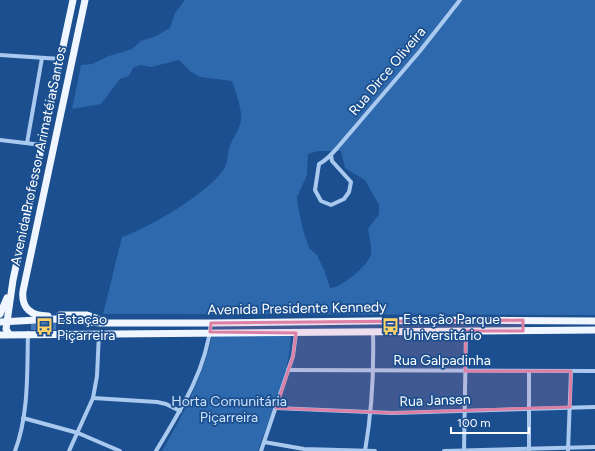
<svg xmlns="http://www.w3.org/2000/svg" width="595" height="451" viewBox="0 0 595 451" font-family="Figtree,sans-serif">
  <rect width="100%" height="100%" fill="#1b4f8f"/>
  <g fill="#2e69ad" fill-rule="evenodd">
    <path d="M185,0H595V315L103,314L122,237C149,228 208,193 224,169C228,163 227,153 230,146C233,137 240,129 241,120C242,108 236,93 232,81L200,77L190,71L179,60L151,67L140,65L133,68L129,76L120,79L101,104L72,109L81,65L92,64L109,56L132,49L141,41L156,36L170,28L175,13ZM318,151H341L345,168L365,180L379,205V214L368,229C369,236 372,246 371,254C369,265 341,288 330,288L325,272L317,255L309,248L303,230L298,207L297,197L307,175L308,154Z"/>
    <path d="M291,335C290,375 270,414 258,451H162C183,415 203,376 212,336Z"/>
  </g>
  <polygon fill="#4478b7" points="56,323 56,330 31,330 31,324"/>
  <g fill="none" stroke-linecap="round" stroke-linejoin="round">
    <g stroke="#a9c9ee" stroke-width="4">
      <polyline points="0,55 61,59"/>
      <polyline points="0,140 42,145"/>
      <polyline points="27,143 42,58"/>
      <path d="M331,155L332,161L351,182L349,192L344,199L331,205L321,201L315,190L319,164C327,160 332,154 338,147L420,51L460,0"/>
      <polyline points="288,370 595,371"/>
      <polyline points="93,398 157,402 166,404 180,411"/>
      <polyline points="276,408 392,413 595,407"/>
      <polyline points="23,418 78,433 120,451"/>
      <polyline points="264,442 304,449 375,451"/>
      <path d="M15,451C29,414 27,372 28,333"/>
      <polyline points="69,451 93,398 97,376 99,333"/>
      <path d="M156,451C180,411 206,371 211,323"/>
      <polyline points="261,451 293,356 296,333"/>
      <path d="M365,451C372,411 374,372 373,332"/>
      <polyline points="444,451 595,447"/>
      <polyline points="464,451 466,331"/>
      <polyline points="529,451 529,371"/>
      <polyline points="568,451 571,371"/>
    </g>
    <g stroke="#f0f6ff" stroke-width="7">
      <polyline points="0,314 7,298"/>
      <polyline points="60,315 87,315 101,320"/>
      <path d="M48,316C31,316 21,308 23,291L85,0"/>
      <polyline points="0,322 55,319 101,323 211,323 446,320 595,321"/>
      <polyline points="9,334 6,329 13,280 73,0"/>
      <polyline points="0,335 595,330"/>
    </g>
  </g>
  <path fill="#dd80a5" fill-opacity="0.2" stroke="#dd80a5" stroke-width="3" stroke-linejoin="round" d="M523,320V331H466L465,371H571L570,407L392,413L276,408L293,356L296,333L210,332L211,323Z"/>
  <defs>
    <symbol id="bus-bare" viewBox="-9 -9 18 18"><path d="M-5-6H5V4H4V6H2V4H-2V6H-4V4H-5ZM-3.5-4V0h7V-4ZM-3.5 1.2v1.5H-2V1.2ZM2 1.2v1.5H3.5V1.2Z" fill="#ffd166" stroke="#1b4f8f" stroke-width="2.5" paint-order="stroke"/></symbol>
  </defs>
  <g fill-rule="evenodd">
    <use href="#bus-bare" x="32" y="314" width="25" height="25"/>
    <use href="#bus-bare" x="378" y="314" width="25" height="25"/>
  </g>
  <g text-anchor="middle" stroke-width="3.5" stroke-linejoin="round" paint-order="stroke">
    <g font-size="14" fill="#fff" stroke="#1b4f8f">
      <text transform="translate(387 71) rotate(-50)" y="5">Rua Dirce Oliveira</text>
      <text transform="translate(38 156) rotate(-78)" y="5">Avenida Professor Arimatéia Santos</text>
      <text transform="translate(297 308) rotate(-1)" y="5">Avenida Presidente Kennedy</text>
      <text x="442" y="365">Rua Galpadinha</text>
      <text transform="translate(435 400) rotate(-2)" y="5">Rua Jansen</text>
    </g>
    <g font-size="14" fill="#fff" stroke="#1b4f8f" text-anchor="start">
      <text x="57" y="324">Estação<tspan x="57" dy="16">Piçarreira</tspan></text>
      <text x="403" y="324">Estação Parque<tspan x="403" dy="16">Universitário</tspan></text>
    </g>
    <g font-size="14" fill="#cfe3fa" stroke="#1b4f8f">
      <text x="229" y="406">Horta Comunitária<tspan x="229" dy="16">Piçarreira</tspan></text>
    </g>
  </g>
  <path d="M451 427v6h78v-6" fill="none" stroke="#ffffff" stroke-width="2"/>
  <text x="457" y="427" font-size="12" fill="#ffffff" stroke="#1b4f8f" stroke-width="3" paint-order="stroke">100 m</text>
</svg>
